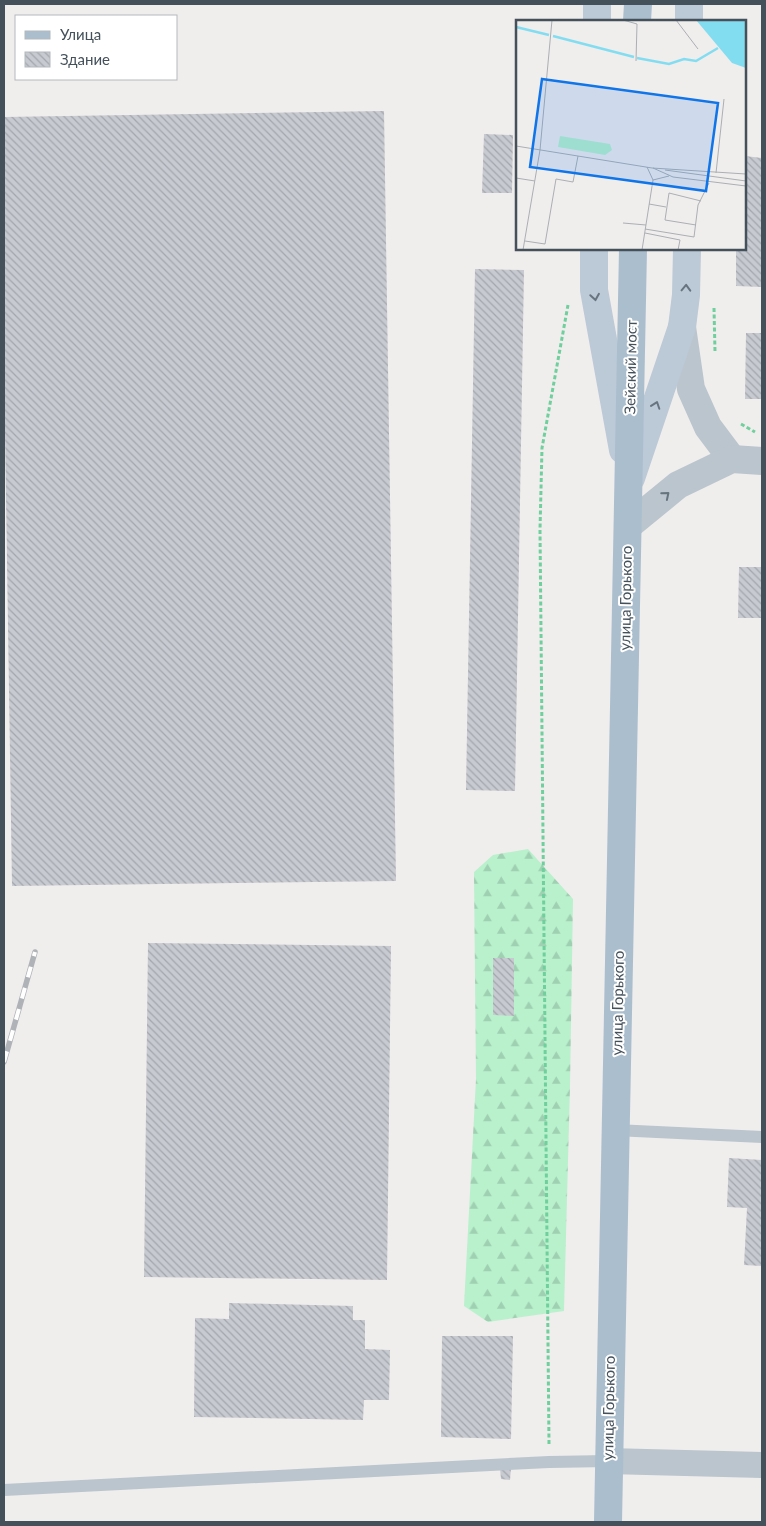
<svg xmlns="http://www.w3.org/2000/svg" width="766" height="1526" viewBox="0 0 766 1526" font-family="Lato,sans-serif">
  <defs>
    <pattern id="forest-firs" width="22" height="20" patternUnits="userSpaceOnUse" patternTransform="scale(1.25)"><rect width="22" height="20" fill="#b8f1cc"/><path d="M5 1l3.5 6h-7zM16 11l3.5 6h-7z" fill="#9fd0b1"/></pattern>
    <pattern id="building-back-hatch" width="6" height="6" patternUnits="userSpaceOnUse" patternTransform="scale(1.25)"><rect width="6" height="6" fill="#c7cad0"/><path d="M-1 5l2 2M0 0l6 6M5-1l2 2" fill="none" stroke="#a3a6ac"/></pattern>
  </defs>
  <rect width="100%" height="100%" fill="#f0eded"/>
  <polygon fill="url(#forest-firs)" points="528,849 573,899 570,1086 564,1311 488,1322 464,1306 476,1079 474,872 493,855"/>
  <g fill="url(#building-back-hatch)">
    <polygon points="384,111 396,881 12,886 4,366 4,117"/>
    <polygon points="484,134 513,135 512,193 482,193"/>
    <polygon points="745,156 762,158 762,287 736,286 736,249 745,249"/>
    <polygon points="475,269 524,270 515,791 466,790"/>
    <polygon points="746,333 762,333 762,399 745,399"/>
    <polygon points="739,567 762,567 762,618 738,618"/>
    <polygon points="148,943 391,946 387,1280 144,1277"/>
    <polygon points="493,958 514,958 514,1016 493,1015"/>
    <polygon points="729,1158 762,1160 762,1266 744,1265 747,1208 727,1207"/>
    <polygon points="229,1303 353,1306 353,1320 365,1320 365,1349 390,1350 389,1400 364,1400 363,1420 194,1417 195,1318 229,1319"/>
    <polygon points="442,1336 513,1336 511,1439 441,1437"/>
    <polygon points="500,1468 511,1468 510,1480 501,1479"/>
  </g>
  <g fill="none" stroke-linecap="round" stroke-linejoin="round">
    <g stroke="#6fd09d" stroke-width="3" stroke-dasharray="4 2.5" stroke-linecap="butt">
      <polyline points="714,308 715,352"/>
      <polyline points="741,424 755,432"/>
      <polyline points="549,1444 540,530 542,448 568,305"/>
    </g>
    <g stroke="#bac5cd" stroke-width="12">
      <polyline points="615,1130 762,1137"/>
      <polyline points="4,1490 549,1462 608,1461"/>
    </g>
    <polyline stroke="#bac5cd" stroke-width="26" points="608,1461 762,1465"/>
    <g stroke="#bac5cd" stroke-width="28">
      <polyline points="682,327 691,389 708,427 732,459"/>
      <polyline points="628,526 678,485 732,459 762,461"/>
    </g>
    <g stroke="#bcc9d6" stroke-width="28">
      <polyline points="597,21 597,4"/>
      <polyline points="689,21 689,4"/>
      <polyline points="594,249 594,290 623,450"/>
      <polyline points="631,478 682,327 686,295 687,249"/>
    </g>
    <g stroke="#abbece" stroke-width="28">
      <polyline points="637,21 638,4"/>
      <polyline points="608,1522 633,249"/>
    </g>
    <defs>
      <polyline id="rail" points="4,1062 35,952"/>
    </defs>
    <use href="#rail" stroke="#afb3b8" stroke-width="5.5"/>
    <use href="#rail" stroke="#fff" stroke-width="4" stroke-dasharray="11" stroke-linecap="butt"/>
  </g>
  <defs><path id="oneway-chevron" d="M-2-3.5L2.5 0L-2 3.5" fill="none" stroke-width="1.6" stroke-linecap="round" stroke-linejoin="round" transform="scale(1.25)"/></defs>
  <g stroke="#687580">
    <use href="#oneway-chevron" transform="translate(686 288) rotate(-88)"/>
    <use href="#oneway-chevron" transform="translate(595 297) rotate(81)"/>
    <use href="#oneway-chevron" transform="translate(656 405) rotate(-71)"/>
  </g>
  <use stroke="#67747d" href="#oneway-chevron" transform="translate(666 495) rotate(-40)"/>
  <g text-anchor="middle" stroke-width="4" stroke-linejoin="round" paint-order="stroke">
    <g font-size="15" fill="#44515b" stroke="#fff">
      <text transform="translate(631 367) rotate(-89)" y="5">Зейский мост</text>
      <text transform="translate(626 598) rotate(-89)" y="5">улица Горького</text>
      <text transform="translate(618 1003) rotate(-89)" y="5">улица Горького</text>
      <text transform="translate(609 1408) rotate(-89)" y="5">улица Горького</text>
    </g>
  </g>
  <g transform="translate(516 20)">
    <rect width="230" height="230" fill="#f0eded"/>
    <path d="M44,116L94,124L96,130L89,135L42,127Z" fill="#b8f1cc"/>
    <path d="M180,0H229L230,48L216,43Z" fill="#83ddf0"/>
    <path fill="none" stroke="#83ddf0" stroke-width="2.5" d="M0,7L33,15M37,16L118,37M121,38L153,44L168,39L180,41L202,28"/>
    <path fill="none" stroke="#abafb3" stroke-width="1" d="M107,0L121,4L120,41M160,0L182,29M0,126L136,148L230,154M137,148L157,157L230,166M149,150L230,161M200,153L208,79M0,158L19,161M137,160L153,156M133,184L150,187M107,203L130,205M180,205L149,200L153,173L185,181M129,209L178,217L182,185L193,163M129,213L164,220L162,230M9,221L29,224L40,159L57,162L62,136M7,230L24,130L36,0M126,230L137,160L131,147"/>
    <path fill="#0f75e8" fill-opacity="0.15" stroke="#0f75e8" stroke-width="2.5" d="M26,59L202,83L190,171L14,147Z"/>
    <rect width="230" height="230" fill="none" stroke="#44515b" stroke-width="2.5"/>
  </g>
  <rect width="766" height="1526" fill="none" stroke="#44515b" stroke-width="10"/>
  <rect x="15" y="15" width="162" height="65" fill="#ffffff" stroke="#b4b9bd"/>
  <rect x="25" y="31" width="25" height="8" fill="#abbece" stroke="#b4b9bd"/>
  <text x="60" y="40" font-size="15" fill="#44515b">Улица</text>
  <rect x="25" y="52" width="25" height="15" fill="url(#building-back-hatch)" stroke="#b4b9bd"/>
  <text x="60" y="65" font-size="15" fill="#44515b">Здание</text>
</svg>
